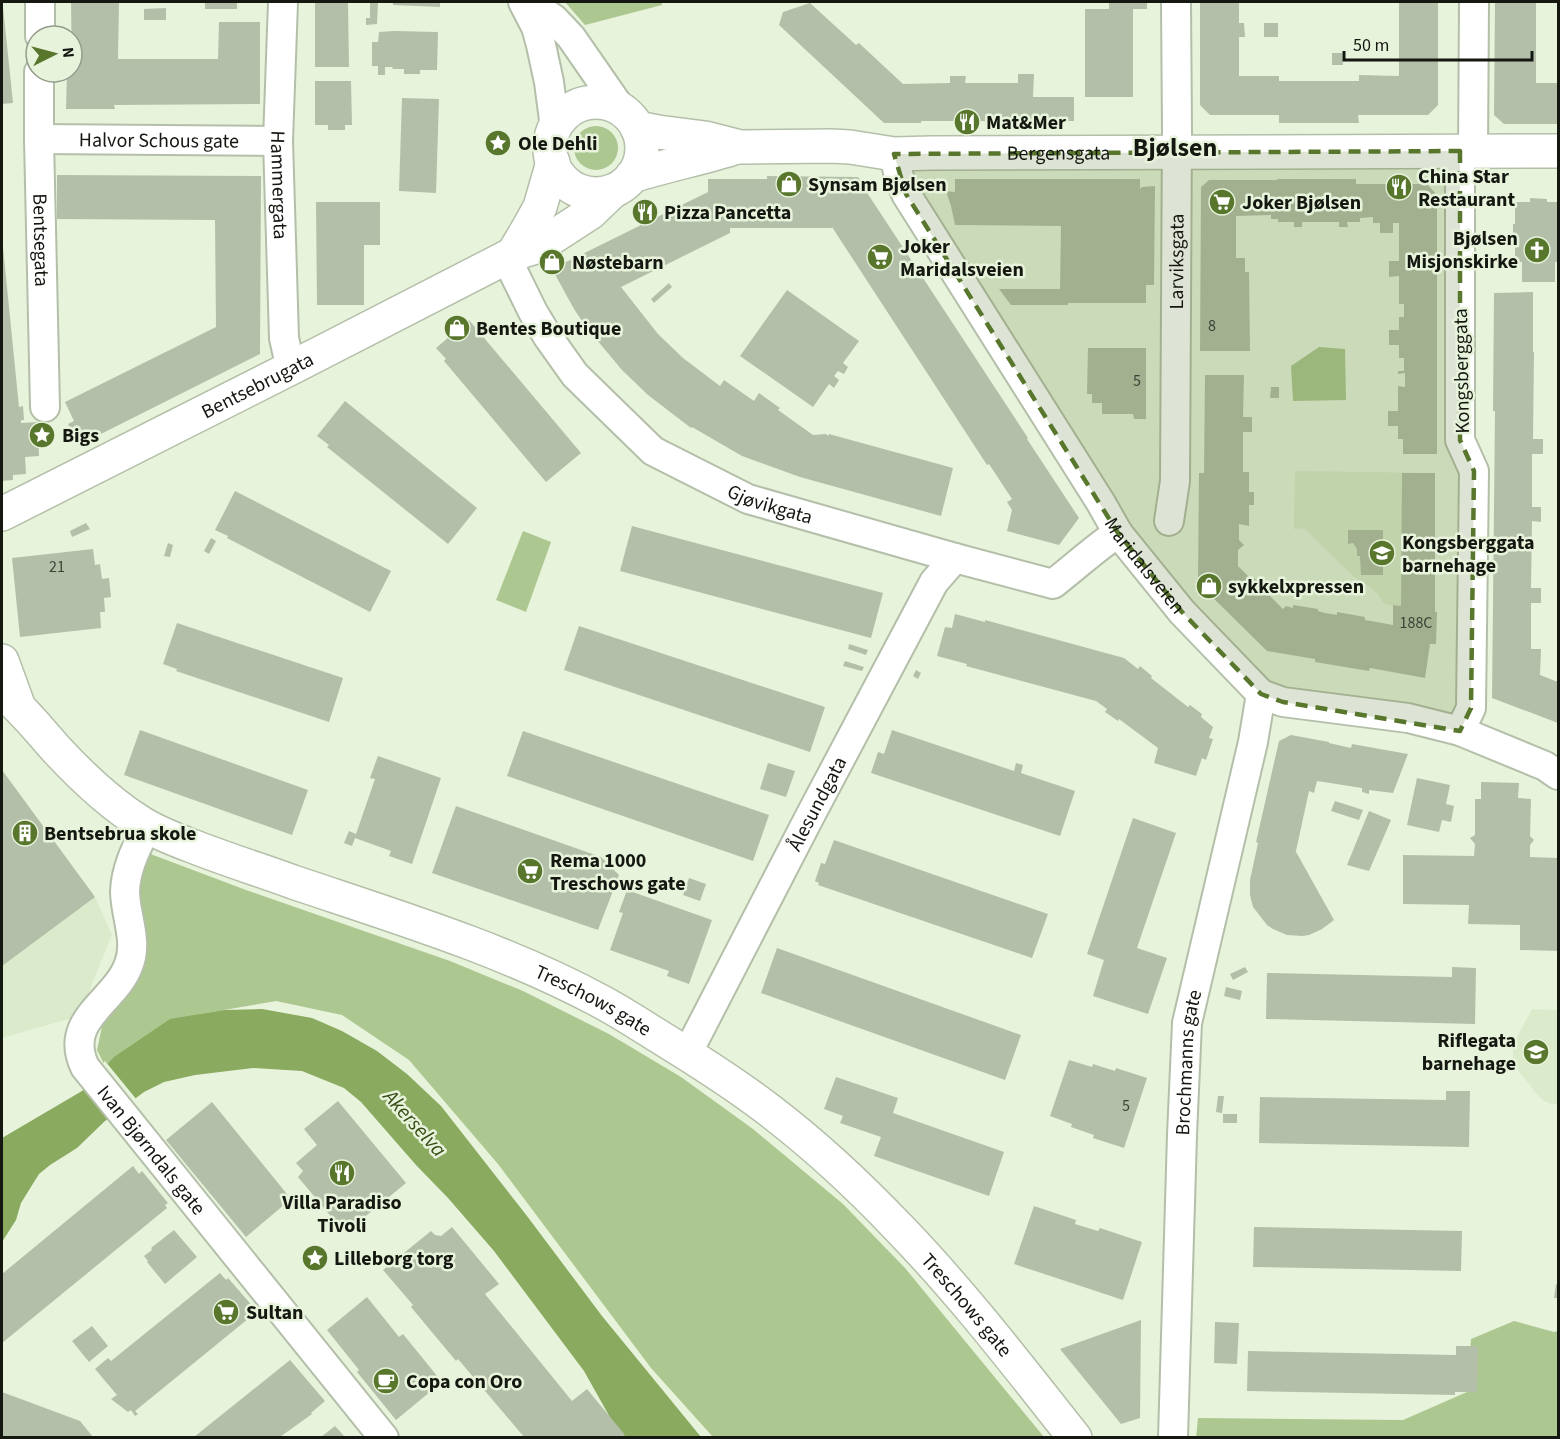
<svg xmlns="http://www.w3.org/2000/svg" width="1560" height="1439" viewBox="0 0 1560 1439" font-family="'Source Sans 3',sans-serif">
  <rect width="100%" height="100%" fill="#e8f3dc"/>
  <g fill="#dbeacb">
    <polygon points="1295,471 1435,473 1435,612 1385,604 1374,590 1353,576 1304,528 1294,529"/>
    <polygon points="2,770 95,897 112,935 79,1016 2,1038"/>
    <polygon points="1532,1009 1558,1010 1558,1104 1552,1104 1544,1101 1536,1093 1515,1066 1513,1057 1513,1046 1517,1037"/>
  </g>
  <g fill="#adc790">
    <polygon points="565,2 662,2 662,5 585,25"/>
    <circle cx="596" cy="148" r="22"/>
    <polygon points="1319,347 1345,349 1346,400 1293,401 1291,366"/>
    <polygon points="523,531 551,542 526,612 496,600"/>
    <polygon points="124,844 246,890 450,961 523,991 609,1034 681,1077 753,1129 843,1204 905,1268 1044,1437 713,1437 651,1368 498,1164 409,1060 342,1015 276,1001 200,1014 109,1074 97,1050 118,952 110,896"/>
    <polygon points="1514,1321 1554,1332 1558,1331 1558,1437 1196,1438 1198,1418 1403,1420 1467,1392 1471,1339"/>
  </g>
  <polygon fill="#89aa5f" points="262,1009 312,1018 342,1031 377,1051 407,1074 441,1106 527,1216 602,1316 701,1437 621,1437 584,1371 494,1251 448,1198 416,1165 361,1102 344,1088 302,1071 253,1068 195,1075 164,1082 144,1092 105,1121 77,1148 50,1165 39,1174 21,1203 16,1220 2,1242 2,1138 82,1091 114,1057 170,1019 224,1010"/>
  <polygon fill="#e8f3dc" points="105,1061 137,1100 110,1121 82,1086"/>
  <g fill="#b4bfa9">
    <polygon points="71,2 119,2 118,59 218,59 219,22 260,22 260,104 114,105 115,109 66,109 67,72 72,72"/>
    <rect x="205" y="2" width="32" height="7"/>
    <polygon points="315,2 348,2 349,67 315,67"/>
    <polygon points="370,2 378,2 377,24 366,25 366,18 370,18"/>
    <polygon points="393,2 440,2 440,7 393,5"/>
    <polygon points="1109,2 1147,2 1147,9 1133,9 1133,97 1085,97 1085,9 1109,9"/>
    <polygon points="1200,2 1239,2 1239,23 1244,23 1245,37 1239,37 1239,76 1279,76 1279,81 1359,81 1359,75 1399,76 1399,2 1438,2 1438,105 1428,115 1358,115 1359,123 1279,123 1279,115 1210,115 1200,105"/>
    <polygon points="1495,2 1536,2 1536,83 1558,83 1558,124 1504,124 1494,115"/>
    <polygon points="810,3 856,45 859,43 903,84 950,83 950,76 966,76 965,83 1018,83 1018,74 1034,74 1033,97 1074,97 1074,121 921,121 921,123 884,123 779,25 783,12"/>
    <polygon points="2,7 3,7 13,103 2,104"/>
    <polygon points="166,8 166,20 144,20 144,9"/>
    <rect x="1264" y="23" width="14" height="14"/>
    <polygon points="394,31 438,32 437,70 420,70 420,74 404,74 404,69 393,69 392,67 385,67 385,75 378,75 378,66 372,66 372,42 378,42 379,32"/>
    <polygon points="1332,53 1342,53 1343,65 1332,65"/>
    <polygon points="315,81 351,81 352,125 345,125 345,130 328,130 328,125 315,125"/>
    <polygon points="402,98 439,99 436,193 399,191"/>
    <polygon points="57,175 261,176 260,354 85,442 84,439 78,443 68,424 74,421 65,402 216,327 215,220 57,219"/>
    <polygon points="767,176 858,177 863,183 862,185 1028,438 1027,439 1079,518 1059,545 1007,531 1012,510 1007,502 1012,499 989,464 987,465 832,227 832,228 730,228 730,233 621,287 658,334 683,358 720,386 724,380 754,401 759,393 780,408 778,410 813,435 826,434 828,436 829,434 953,468 941,516 800,477 742,456 692,427 691,428 648,395 622,370 586,327 574,309 552,269 708,192 708,179 767,179"/>
    <polygon points="955,179 1140,179 1140,189 1142,187 1155,186 1154,285 1146,285 1146,303 1068,303 1068,305 1011,305 999,289 1060,289 1061,226 955,225 951,206 946,191 955,192"/>
    <polygon points="1278,179 1356,179 1356,184 1427,184 1437,195 1437,454 1403,454 1403,439 1398,439 1398,426 1388,426 1388,411 1398,411 1398,386 1405,387 1405,373 1398,374 1398,371 1404,371 1404,358 1399,358 1399,345 1389,345 1389,330 1399,330 1399,317 1404,317 1404,304 1399,304 1399,276 1389,277 1389,261 1399,261 1399,223 1393,223 1393,233 1380,233 1380,223 1373,223 1373,217 1360,218 1360,222 1347,222 1348,227 1339,227 1339,222 1302,222 1302,227 1294,227 1294,222 1278,222 1278,219 1271,219 1271,215 1236,216 1236,258 1245,258 1245,272 1249,272 1250,351 1200,351 1201,187 1209,180 1277,180"/>
    <polygon points="1530,198 1547,199 1547,202 1558,202 1558,262 1555,262 1555,282 1522,282 1522,262 1515,262 1515,239 1513,239 1513,224 1515,224 1515,202 1530,202"/>
    <polygon points="316,202 380,202 380,245 364,245 364,305 317,305"/>
    <polygon points="3,247 19,407 23,406 24,420 21,420 21,423 38,422 39,456 25,457 26,474 13,475 13,480 2,481 2,248"/>
    <polygon points="669,283 672,287 654,303 651,299"/>
    <polygon points="787,290 859,341 843,363 848,367 844,374 838,371 834,376 839,380 834,388 829,384 813,407 740,356"/>
    <polygon points="1533,292 1533,352 1534,352 1533,439 1543,439 1543,454 1532,454 1532,507 1541,507 1541,522 1532,521 1531,588 1541,588 1541,603 1531,603 1531,649 1541,649 1540,675 1558,682 1558,723 1492,698 1495,411 1493,411 1494,293"/>
    <polygon points="469,320 581,453 546,482 444,361 446,359 436,348"/>
    <polygon points="1088,348 1146,348 1146,419 1134,419 1133,414 1102,414 1102,403 1092,403 1092,394 1087,394"/>
    <polygon points="1205,375 1244,375 1243,417 1252,417 1252,432 1243,432 1243,472 1249,472 1249,492 1254,492 1254,505 1249,505 1249,526 1239,524 1239,540 1244,545 1238,550 1238,566 1252,580 1254,578 1270,593 1268,594 1283,609 1286,606 1293,608 1293,605 1318,609 1318,611 1325,613 1337,615 1337,612 1365,617 1365,620 1393,625 1393,605 1401,606 1402,473 1435,473 1435,612 1437,612 1436,644 1430,644 1425,678 1370,668 1369,671 1315,662 1315,659 1267,651 1198,583 1199,473 1204,473"/>
    <polygon points="1271,387 1279,387 1279,398 1270,398"/>
    <polygon points="345,401 477,508 448,544 327,447 329,445 317,436"/>
    <polygon points="235,491 391,571 370,612 227,538 228,536 215,530"/>
    <polygon points="86,523 90,529 72,537 70,531"/>
    <polygon points="632,526 883,593 871,638 620,571"/>
    <polygon points="1348,530 1383,530 1383,575 1361,575 1360,556 1357,556 1357,549 1353,543 1348,544"/>
    <polygon points="211,538 216,541 209,554 204,551"/>
    <polygon points="168,543 173,545 170,557 164,556"/>
    <polygon points="93,549 95,565 100,564 102,579 109,578 111,597 104,598 105,612 100,612 101,628 20,637 12,558"/>
    <polygon points="955,614 985,622 985,620 1124,658 1138,669 1140,666 1152,676 1151,678 1188,707 1190,705 1202,714 1201,717 1213,727 1209,738 1213,739 1206,760 1202,758 1196,776 1154,763 1158,748 1119,719 1118,721 1105,712 1107,709 1096,701 966,666 967,664 937,656 945,627 952,628"/>
    <polygon points="177,623 343,678 329,722 176,671 177,669 163,664"/>
    <polygon points="579,626 825,707 810,752 564,670"/>
    <polygon points="849,644 868,650 866,655 848,649"/>
    <polygon points="845,661 864,667 862,671 843,666"/>
    <polygon points="916,670 921,673 918,679 913,676"/>
    <polygon points="140,730 308,790 292,835 124,775"/>
    <polygon points="892,730 1014,771 1016,763 1023,765 1021,773 1075,791 1060,836 871,773 878,752 884,754"/>
    <polygon points="523,731 769,815 753,861 507,776"/>
    <polygon points="1291,735 1329,742 1329,743 1351,748 1352,744 1408,754 1393,793 1369,790 1369,794 1362,792 1362,788 1317,781 1314,793 1309,791 1296,851 1295,850 1334,920 1322,929 1309,935 1302,936 1287,935 1273,929 1267,925 1253,907 1250,895 1250,880 1258,843 1256,842 1279,741"/>
    <polygon points="378,756 441,778 412,864 389,856 391,851 355,838 352,846 344,843 349,831 356,834 375,779 370,778"/>
    <polygon points="768,763 795,771 786,797 760,789"/>
    <polygon points="2,770 95,897 2,966"/>
    <polygon points="1417,778 1450,785 1446,804 1454,806 1451,822 1442,820 1439,832 1407,825"/>
    <polygon points="1481,782 1519,783 1518,798 1531,799 1530,836 1534,840 1530,845 1530,857 1558,858 1558,951 1520,950 1520,925 1468,924 1469,905 1403,904 1403,855 1474,856 1475,844 1470,838 1475,835 1475,799 1481,799"/>
    <polygon points="1335,801 1363,810 1359,820 1331,811"/>
    <polygon points="456,806 601,857 619,875 598,930 432,873"/>
    <polygon points="1369,811 1391,820 1369,871 1347,865"/>
    <polygon points="1133,818 1176,833 1137,948 1167,958 1148,1014 1093,996 1104,960 1087,954"/>
    <polygon points="834,840 1048,914 1032,958 818,885 819,883 815,881 821,863 825,864"/>
    <polygon points="689,878 706,884 700,901 683,895"/>
    <polygon points="627,890 712,920 689,984 667,976 669,971 610,950 623,913 619,912"/>
    <polygon points="777,948 1021,1035 1005,1080 761,993"/>
    <polygon points="1245,967 1248,972 1233,980 1230,974"/>
    <polygon points="1452,967 1476,968 1475,1024 1266,1019 1267,973 1452,977"/>
    <polygon points="1226,987 1242,991 1240,1000 1224,996"/>
    <polygon points="1069,1060 1092,1067 1093,1064 1115,1071 1116,1068 1147,1078 1124,1148 1093,1138 1094,1135 1071,1127 1072,1124 1050,1116"/>
    <polygon points="836,1077 898,1098 893,1113 1004,1152 989,1196 874,1156 881,1137 840,1123 843,1116 824,1109"/>
    <polygon points="1446,1091 1470,1091 1469,1147 1259,1143 1260,1097 1446,1100"/>
    <polygon points="1218,1096 1224,1096 1222,1113 1216,1112"/>
    <polygon points="338,1101 406,1183 350,1229 349,1228 344,1232 298,1177 303,1171 296,1163 317,1145 304,1129"/>
    <polygon points="212,1102 291,1199 246,1237 166,1140"/>
    <rect x="1223" y="1114" width="14" height="9"/>
    <polygon points="133,1166 139,1174 142,1171 168,1203 165,1205 167,1208 2,1343 2,1274"/>
    <polygon points="1034,1206 1076,1220 1075,1224 1098,1231 1100,1228 1142,1242 1123,1300 1014,1264"/>
    <polygon points="452,1227 499,1284 485,1294 572,1401 587,1389 625,1435 622,1437 524,1437 458,1359 456,1361 411,1307 413,1305 383,1270 431,1231 435,1235 441,1236"/>
    <polygon points="1254,1227 1462,1231 1461,1271 1253,1267"/>
    <polygon points="174,1230 197,1257 165,1284 147,1262 148,1261 144,1256 152,1250 151,1248"/>
    <polygon points="220,1273 226,1280 228,1278 255,1309 252,1311 254,1314 135,1411 138,1414 135,1416 131,1410 128,1412 111,1399 117,1395 95,1369 108,1358 111,1361"/>
    <polygon points="1556,1284 1558,1284 1558,1298 1554,1298"/>
    <polygon points="367,1297 399,1337 403,1334 442,1382 396,1420 357,1372 359,1370 327,1330"/>
    <polygon points="1141,1320 1140,1418 1121,1424 1060,1349"/>
    <polygon points="1215,1322 1239,1323 1237,1364 1214,1363"/>
    <polygon points="92,1326 108,1346 89,1362 72,1341"/>
    <polygon points="1456,1346 1478,1346 1477,1392 1455,1392 1455,1395 1247,1391 1248,1351 1456,1355"/>
    <polygon points="290,1360 325,1401 311,1413 312,1414 280,1437 194,1437"/>
    <polygon points="2,1392 80,1421 93,1437 2,1437"/>
    <polygon points="335,1426 345,1437 321,1437"/>
  </g>
  <g fill="none" stroke-linecap="round" stroke-linejoin="round">
    <defs>
      <g id="minor">
        <path id="s1" d="M283,2L278,141L284,338L288,356L293,367"/>
        <polyline points="523,2 536,27 541,45 549,82 555,128"/>
        <polyline points="529,2 554,19 571,37 621,109"/>
        <polyline points="40,36 40,2"/>
        <path id="s2" d="M39,72V139L45,407"/>
        <path id="s3" d="M39,139L278,141"/>
        <polyline points="1473,151 1474,2"/>
        <path id="s4" d="M894,154L899,177L906,194L1101,503L1118,533L1182,612L1261,694L1283,702L1408,718L1460,731L1545,766L1558,775"/>
        <path id="s5" d="M506,257L533,312L548,337L575,375L653,451L748,499L955,558L1053,584C1075,567 1095,548 1118,533"/>
        <path id="s6" d="M1169,521L1175,481L1177,130L1176,2"/>
        <polyline points="1460,731 1471,708 1474,471 1460,440 1460,151"/>
        <path id="s7" d="M147,826C137,847 126,867 125,891C125,915 138,940 129,964C116,1002 62,1019 85,1067L384,1438"/>
        <path id="s8" d="M687,1054L810,816L934,582L955,558"/>
        <path id="s9" d="M1173,1438L1182,1135L1187,1023L1253,742L1261,694"/>
      </g>
      <g id="tertiary">
        <circle cx="596" cy="148" r="46"/>
        <path id="s10" d="M637,128L658,132L705,138L740,147L831,146L850,147L894,154L932,153L1558,151"/>
        <path d="M632,176C667,165 703,158 737,147"/>
        <polyline points="513,254 529,227 540,207 553,162"/>
        <path id="s11" d="M2,514L293,367L513,254L539,246L590,213L613,191"/>
        <polyline points="2,661 18,705"/>
        <path id="s12" d="M2,692C23,709 39,730 57,750C83,778 110,804 143,824C158,833 176,840 192,846C225,859 260,870 293,882C397,917 503,949 600,1001C621,1012 642,1026 663,1039C699,1061 735,1084 769,1110C815,1145 858,1185 898,1227C962,1293 1018,1366 1075,1438"/>
      </g>
    </defs>
    <use href="#minor" stroke="#b4bfa9" stroke-width="32"/>
    <use href="#tertiary" stroke="#b4bfa9" stroke-width="36"/>
    <use href="#minor" stroke="#fff" stroke-width="28"/>
    <use href="#tertiary" stroke="#fff" stroke-width="33"/>
  </g>
  <path fill="#58772d" fill-opacity="0.2" stroke="#58772d" stroke-width="4.5" stroke-dasharray="12 8" stroke-linejoin="round" d="M1460,151V440L1474,471L1471,708L1460,731L1283,702L1261,694L1182,612L1118,533L906,194L894,154Z"/>
  <defs>
    <symbol id="restaurant-disc" viewBox="-11 -11 22 22"><circle r="9.5" fill="#58772d" stroke="#e8f3dc"/><path d="M-5-6h1v4h1v-4h1v4h1v-4h1v5L-1.5 .5V6h-2V.5L-5-1ZM5-6V6H3V1.5H1.5Q1.5-4 5-6Z" fill="#fff"/></symbol>
    <symbol id="sight-disc" viewBox="-11 -11 22 22"><circle r="9.5" fill="#58772d" stroke="#e8f3dc"/><path d="M0-6L1.8-2.2L6-1.7L2.9 1.2L3.7 5.4L0 3.3L-3.7 5.4L-2.9 1.2L-6-1.7L-1.8-2.2Z" fill="#fff"/></symbol>
    <symbol id="shop-disc" viewBox="-11 -11 22 22"><circle r="9.5" fill="#58772d" stroke="#e8f3dc"/><path d="M-5-2.5h2.3a2.7 3.5 0 0 1 5.4 0H5L5.5 6h-11ZM-1.5-2.5h3a1.5 2.3 0 0 0-3 0Z" fill="#fff"/></symbol>
    <symbol id="supermarket-disc" viewBox="-11 -11 22 22"><circle r="9.5" fill="#58772d" stroke="#e8f3dc"/><path d="M-6-5.5h2.5l.6 2H6L4.5 2H-2.5L-4.4-4H-6ZM-1.5 3.2a1.3 1.3 0 1 0 .1 0ZM3 3.2a1.3 1.3 0 1 0 .1 0Z" fill="#fff"/></symbol>
    <symbol id="church-disc" viewBox="-11 -11 22 22"><circle r="9.5" fill="#58772d" stroke="#e8f3dc"/><path d="M-1.2-6h2.4v3.5h3.3v2.4h-3.3V6h-2.4V-.1h-3.3v-2.4h3.3Z" fill="#fff"/></symbol>
    <symbol id="school-disc" viewBox="-11 -11 22 22"><circle r="9.5" fill="#58772d" stroke="#e8f3dc"/><path d="M0-5L7-2L0 1L-7-2ZM-4 1L0 2.5L4 1V4Q0 6-4 4Z" fill="#fff"/></symbol>
    <symbol id="building-disc" viewBox="-11 -11 22 22"><circle r="9.5" fill="#58772d" stroke="#e8f3dc"/><path d="M-4-6H4V6H1V3H-1V6H-4ZM-2.5-4.3h1.7v1.8h-1.7ZM.8-4.3h1.7v1.8H.8ZM-2.5-1h1.7V.8h-1.7ZM.8-1h1.7V.8H.8Z" fill="#fff"/></symbol>
    <symbol id="cafe-disc" viewBox="-11 -11 22 22"><circle r="9.5" fill="#58772d" stroke="#e8f3dc"/><path d="M-5.5-4.5H6V0H3Q3 3.5 0 3.5H-2.5Q-5.5 3.5-5.5 0ZM3-3.2v2h1.7v-2ZM-6 4.5H4V6H-6Z" fill="#fff"/></symbol>
  </defs>
  <g fill-rule="evenodd">
    <use href="#restaurant-disc" x="952" y="107" width="30" height="30"/>
    <use href="#sight-disc" x="483" y="128" width="30" height="30"/>
    <use href="#shop-disc" x="774" y="169" width="30" height="30"/>
    <use href="#restaurant-disc" x="1384" y="172" width="30" height="30"/>
    <use href="#supermarket-disc" x="1207" y="187" width="30" height="30"/>
    <use href="#restaurant-disc" x="630" y="197" width="30" height="30"/>
    <use href="#church-disc" x="1522" y="235" width="30" height="30"/>
    <use href="#supermarket-disc" x="865" y="242" width="30" height="30"/>
    <use href="#shop-disc" x="537" y="247" width="30" height="30"/>
    <use href="#shop-disc" x="442" y="313" width="30" height="30"/>
    <use href="#sight-disc" x="27" y="420" width="30" height="30"/>
    <use href="#school-disc" x="1367" y="538" width="30" height="30"/>
    <use href="#shop-disc" x="1194" y="571" width="30" height="30"/>
    <use href="#building-disc" x="10" y="818" width="30" height="30"/>
    <use href="#supermarket-disc" x="515" y="856" width="30" height="30"/>
    <use href="#school-disc" x="1521" y="1037" width="30" height="30"/>
    <use href="#restaurant-disc" x="327" y="1158" width="30" height="30"/>
    <use href="#sight-disc" x="300" y="1243" width="30" height="30"/>
    <use href="#supermarket-disc" x="211" y="1297" width="30" height="30"/>
    <use href="#cafe-disc" x="371" y="1366" width="30" height="30"/>
  </g>
  <g text-anchor="middle" stroke-width="5" stroke-linejoin="round" paint-order="stroke">
    <g font-size="16" fill="#3c4236">
      <text x="1212" y="331">8</text>
      <text x="1137" y="386">5</text>
      <text x="57" y="572">21</text>
      <text x="1416" y="628">188C</text>
      <text x="1126" y="1111">5</text>
    </g>
    <g font-size="20" font-weight="bold" fill="#141810" stroke="#e8f3dc" text-anchor="start">
      <text x="986" y="129">Mat&amp;Mer</text>
      <text x="518" y="150">Ole Dehli</text>
      <text x="1418" y="183">China Star<tspan x="1418" dy="23">Restaurant</tspan></text>
      <text x="808" y="191">Synsam Bjølsen</text>
      <text x="1242" y="209">Joker Bjølsen</text>
      <text x="664" y="219">Pizza Pancetta</text>
      <text x="1518" y="245" text-anchor="end">Bjølsen<tspan x="1518" dy="23">Misjonskirke</tspan></text>
      <text x="900" y="253">Joker<tspan x="900" dy="23">Maridalsveien</tspan></text>
      <text x="572" y="269">Nøstebarn</text>
      <text x="476" y="335">Bentes Boutique</text>
      <text x="62" y="442">Bigs</text>
      <text x="1402" y="549">Kongsberggata<tspan x="1402" dy="23">barnehage</tspan></text>
      <text x="1228" y="593">sykkelxpressen</text>
      <text x="44" y="840">Bentsebrua skole</text>
      <text x="550" y="867">Rema 1000<tspan x="550" dy="23">Treschows gate</tspan></text>
      <text x="1516" y="1047" text-anchor="end">Riflegata<tspan x="1516" dy="23">barnehage</tspan></text>
      <text x="342" y="1209" text-anchor="middle">Villa Paradiso<tspan x="342" dy="23">Tivoli</tspan></text>
      <text x="334" y="1265">Lilleborg torg</text>
      <text x="246" y="1319">Sultan</text>
      <text x="406" y="1388">Copa con Oro</text>
    </g>
    <g font-size="20" fill="#141810" stroke="#e8f3dc">
      <text dy="7" stroke="none"><textPath href="#s3" startOffset="120">Halvor Schous gate</textPath></text>
      <text dy="7" stroke="none"><textPath href="#s10" startOffset="424">Bergensgata</textPath></text>
      <text dy="7" stroke="none"><textPath href="#s1" startOffset="183">Hammergata</textPath></text>
      <text dy="7" stroke="none"><textPath href="#s2" startOffset="168">Bentsegata</textPath></text>
      <text dy="7" stroke="none"><textPath href="#s6" startOffset="260">Larviksgata</textPath></text>
      <text transform="translate(1461 371) rotate(-91)" y="7">Kongsberggata</text>
      <text dy="7" stroke="none"><textPath href="#s11" startOffset="286">Bentsebrugata</textPath></text>
      <text dy="7" stroke="none"><textPath href="#s5" startOffset="375">Gjøvikgata</textPath></text>
      <text dy="7" stroke="none"><textPath href="#s4" startOffset="484">Maridalsveien</textPath></text>
      <text dy="7" stroke="none"><textPath href="#s8" startOffset="282">Ålesundgata</textPath></text>
      <text dy="7" stroke="none"><textPath href="#s12" startOffset="678">Treschows gate</textPath></text>
      <text dy="7" stroke="none"><textPath href="#s9" startOffset="376">Brochmanns gate</textPath></text>
      <text dy="7" stroke="none"><textPath href="#s7" startOffset="369">Ivan Bjørndals gate</textPath></text>
      <text dy="7" stroke="none"><textPath href="#s12" startOffset="1164">Treschows gate</textPath></text>
    </g>
    <g font-size="21" font-style="italic" fill="#364c15" stroke="#e8f3dc">
      <text transform="translate(415 1123) rotate(48)" y="7">Akerselva</text>
    </g>
    <g font-size="26" font-weight="bold" fill="#141810" stroke="#e8f3dc">
      <text x="1175" y="156">Bjølsen</text>
    </g>
  </g>
  <rect width="1560" height="1439" fill="none" stroke="#141810" stroke-width="6"/>
  <g transform="translate(54 54) rotate(84)"><circle r="28" fill="#e8f3dc" stroke="#939b8a" stroke-width="1.5"/>
  <path d="M0-4.5L10 22L0 15L-10 22Z" fill="#58772d"/>
  <text y="-9" font-size="16" font-weight="bold" text-anchor="middle" fill="#141810">N</text>
  </g>
  <path d="M1344 51v9h188v-9" fill="none" stroke="#141810" stroke-width="3"/>
  <text x="1353" y="51" font-size="18" fill="#141810" stroke="#e8f3dc" stroke-width="4.5" paint-order="stroke">50 m</text>
</svg>
